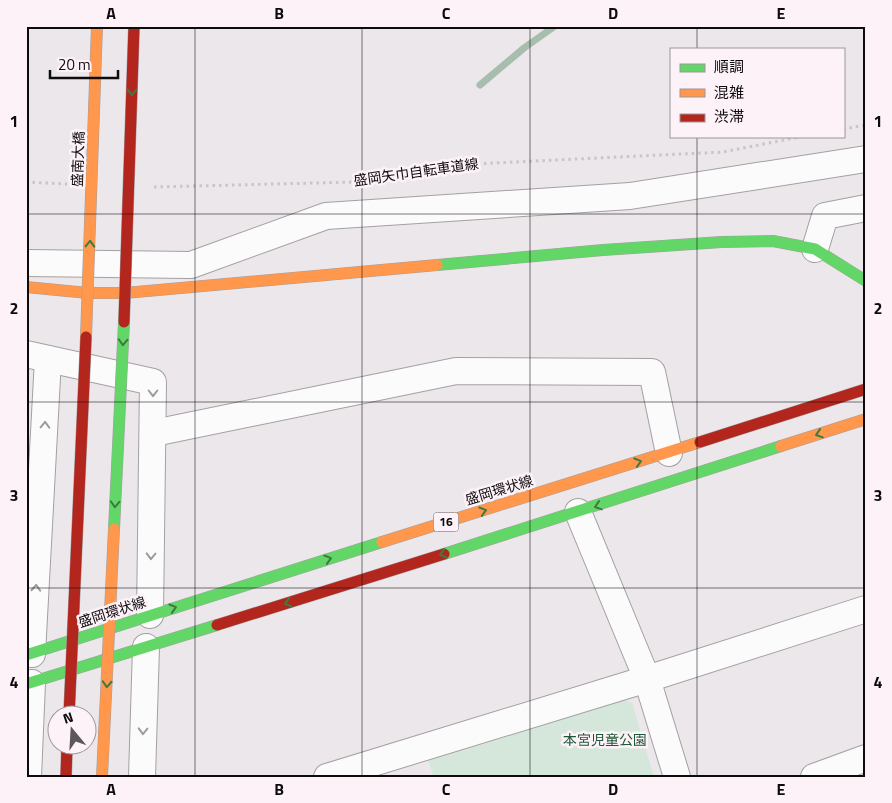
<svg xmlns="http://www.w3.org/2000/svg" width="892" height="803" viewBox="0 0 892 803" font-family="'Titillium Web','Noto Sans JP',sans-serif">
  <rect width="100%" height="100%" fill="#ece7ea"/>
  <polygon fill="#d5e6da" points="619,698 632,703 654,777 434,777 427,758"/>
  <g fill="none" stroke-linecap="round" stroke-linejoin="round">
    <polyline stroke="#a7beae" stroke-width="7" points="480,85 524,48 555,26"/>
    <defs>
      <g id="street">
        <polyline points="815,249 825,216 866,208"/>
        <polyline points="26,263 191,265 326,216 630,196 866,159"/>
        <polyline points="26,354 153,382 150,615"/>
        <polyline points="154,433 456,371 652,372 669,453"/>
        <polyline points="578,512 647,679 677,777"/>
        <polyline points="32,654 48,359"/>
        <polyline points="28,777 32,683"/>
        <polyline points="142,777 146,647"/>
        <polyline points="327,777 647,679 866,609"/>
        <polyline points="814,777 866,758"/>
      </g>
      <g id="fast">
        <polyline points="437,265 603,250 722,242 773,241 815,249 866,281"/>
        <polyline points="444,554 781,446"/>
        <polyline points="26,655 382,542"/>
        <polyline points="26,684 217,625"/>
      </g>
      <g id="slow">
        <polyline points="26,287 88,293 125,293 437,265"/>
        <polyline points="781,446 866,419"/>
        <polyline points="382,542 700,442"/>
      </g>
      <g id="jam">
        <polyline points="700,442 866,389"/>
        <polyline points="217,625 444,554"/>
        <polyline points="66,777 67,746"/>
      </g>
    </defs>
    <use href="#street" stroke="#a4a0a2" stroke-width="28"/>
    <use href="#fast" stroke="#a4a0a2" stroke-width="12"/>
    <use href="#slow" stroke="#a4a0a2" stroke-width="12"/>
    <use href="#jam" stroke="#a4a0a2" stroke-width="12"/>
    <g stroke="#c8c6c6" stroke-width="3" stroke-dasharray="2.5 4" stroke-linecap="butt">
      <polyline points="843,129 866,125"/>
      <polyline points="26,182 67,184"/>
      <polyline points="154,187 355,182 452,165 723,152 805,136"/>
    </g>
    <use href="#street" stroke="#fcfbfc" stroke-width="26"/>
    <use href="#fast" stroke="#63d668" stroke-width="11"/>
    <use href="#slow" stroke="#ff974d" stroke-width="11"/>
    <use href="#jam" stroke="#b3261e" stroke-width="11"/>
    <defs>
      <polyline id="fast-bridge" points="114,529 124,322"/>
      <g id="slow-bridge">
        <polyline points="86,337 97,26"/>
        <polyline points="102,777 114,529"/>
      </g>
      <g id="jam-bridge">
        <polyline points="124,322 134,26"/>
        <polyline points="69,716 86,337"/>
      </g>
    </defs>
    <use href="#fast-bridge" stroke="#a4a0a2" stroke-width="12" stroke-linecap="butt"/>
    <use href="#slow-bridge" stroke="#a4a0a2" stroke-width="12" stroke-linecap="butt"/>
    <use href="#jam-bridge" stroke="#a4a0a2" stroke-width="12" stroke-linecap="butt"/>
    <use href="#fast-bridge" stroke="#63d668" stroke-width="11"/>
    <use href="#slow-bridge" stroke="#ff974d" stroke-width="11"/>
    <use href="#jam-bridge" stroke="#b3261e" stroke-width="11"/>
  </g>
  <defs><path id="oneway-chevron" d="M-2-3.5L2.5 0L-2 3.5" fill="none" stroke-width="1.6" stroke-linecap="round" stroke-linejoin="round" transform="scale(1.25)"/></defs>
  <g stroke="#3d7b3f">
    <use href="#oneway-chevron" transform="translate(132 92) rotate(92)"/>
    <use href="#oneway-chevron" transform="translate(90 244) rotate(-88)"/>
    <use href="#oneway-chevron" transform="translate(123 342) rotate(93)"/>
    <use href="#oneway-chevron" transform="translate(819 434) rotate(162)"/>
    <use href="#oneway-chevron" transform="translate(638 462) rotate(-17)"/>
    <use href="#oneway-chevron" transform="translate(115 504) rotate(93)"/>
    <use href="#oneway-chevron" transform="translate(598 506) rotate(162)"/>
    <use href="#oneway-chevron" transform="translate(483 511) rotate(-17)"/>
    <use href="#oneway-chevron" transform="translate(443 554) rotate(163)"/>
    <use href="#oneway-chevron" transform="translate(328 559) rotate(-17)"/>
    <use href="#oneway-chevron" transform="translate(288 603) rotate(163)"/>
    <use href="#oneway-chevron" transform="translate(173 608) rotate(-17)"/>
    <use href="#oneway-chevron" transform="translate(107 684) rotate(93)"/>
  </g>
  <g stroke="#9d9b9c">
    <use href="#oneway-chevron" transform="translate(153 393) rotate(90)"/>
    <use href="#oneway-chevron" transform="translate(45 425) rotate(-88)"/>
    <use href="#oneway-chevron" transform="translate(151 556) rotate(91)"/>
    <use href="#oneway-chevron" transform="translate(36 588) rotate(-87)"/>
    <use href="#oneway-chevron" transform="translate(143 731) rotate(92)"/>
  </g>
  <path fill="none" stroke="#0e0b0d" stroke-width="1" stroke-opacity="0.55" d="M195,26V777M362,26V777M530,26V777M697,26V49M697,136V777M26,214H866M26,402H866M26,588H866"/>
  <g text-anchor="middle" stroke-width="5" stroke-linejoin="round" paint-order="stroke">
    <rect fill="#fdf2f7" stroke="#565053" stroke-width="1" x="433.5" y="512.5" width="25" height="19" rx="4"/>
    <g font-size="12" font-weight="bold" fill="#0e0b0d">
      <text x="446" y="526">16</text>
    </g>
    <g font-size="14" fill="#0e0b0d" stroke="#fdf2f7">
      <text transform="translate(78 159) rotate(-88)" y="5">盛南大橋</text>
      <text transform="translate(416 172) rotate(-8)" y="5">盛岡矢巾自転車道線</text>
      <text transform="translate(499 490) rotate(-17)" y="5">盛岡環状線</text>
      <text transform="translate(112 612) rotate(-18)" y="5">盛岡環状線</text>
    </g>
    <g font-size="14" fill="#1c5736" stroke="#fdf2f7">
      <text x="605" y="745">本宮児童公園</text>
    </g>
  </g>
  <rect width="892" height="803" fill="none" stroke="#fdf2f7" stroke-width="55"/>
  <rect x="670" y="48" width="175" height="90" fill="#fdf2f7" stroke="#9d9699"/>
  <rect x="680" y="64" width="25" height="8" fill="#63d668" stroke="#9d9699"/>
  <text x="714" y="72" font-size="15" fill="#0e0b0d">順調</text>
  <rect x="680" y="89" width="25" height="8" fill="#ff974d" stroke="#9d9699"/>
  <text x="714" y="98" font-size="15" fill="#0e0b0d">混雑</text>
  <rect x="680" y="114" width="25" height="8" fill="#b3261e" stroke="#9d9699"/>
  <text x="714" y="122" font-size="15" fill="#0e0b0d">渋滞</text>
  <g transform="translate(72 730) rotate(342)"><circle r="24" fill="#fdf2f7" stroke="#9d9699"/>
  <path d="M0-4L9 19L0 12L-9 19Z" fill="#5c585a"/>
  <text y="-8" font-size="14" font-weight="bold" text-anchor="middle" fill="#0e0b0d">N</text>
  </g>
  <path d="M50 70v8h68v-8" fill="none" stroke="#0e0b0d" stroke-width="2.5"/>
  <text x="58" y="70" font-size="15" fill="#0e0b0d" stroke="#fdf2f7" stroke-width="4" paint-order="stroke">20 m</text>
  <rect x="28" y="28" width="836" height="748" fill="none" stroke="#0e0b0d" stroke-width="2"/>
  <g font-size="16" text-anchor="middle" font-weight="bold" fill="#0e0b0d">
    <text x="111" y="19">A</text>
    <text x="279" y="19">B</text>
    <text x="446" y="19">C</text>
    <text x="613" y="19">D</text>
    <text x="781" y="19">E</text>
    <text x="14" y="127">1</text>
    <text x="878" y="127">1</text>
    <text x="14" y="314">2</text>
    <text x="878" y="314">2</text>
    <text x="14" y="501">3</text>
    <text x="878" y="501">3</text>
    <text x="14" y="688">4</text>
    <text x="878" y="688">4</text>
    <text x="111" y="795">A</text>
    <text x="279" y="795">B</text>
    <text x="446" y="795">C</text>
    <text x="613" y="795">D</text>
    <text x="781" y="795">E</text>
  </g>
</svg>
